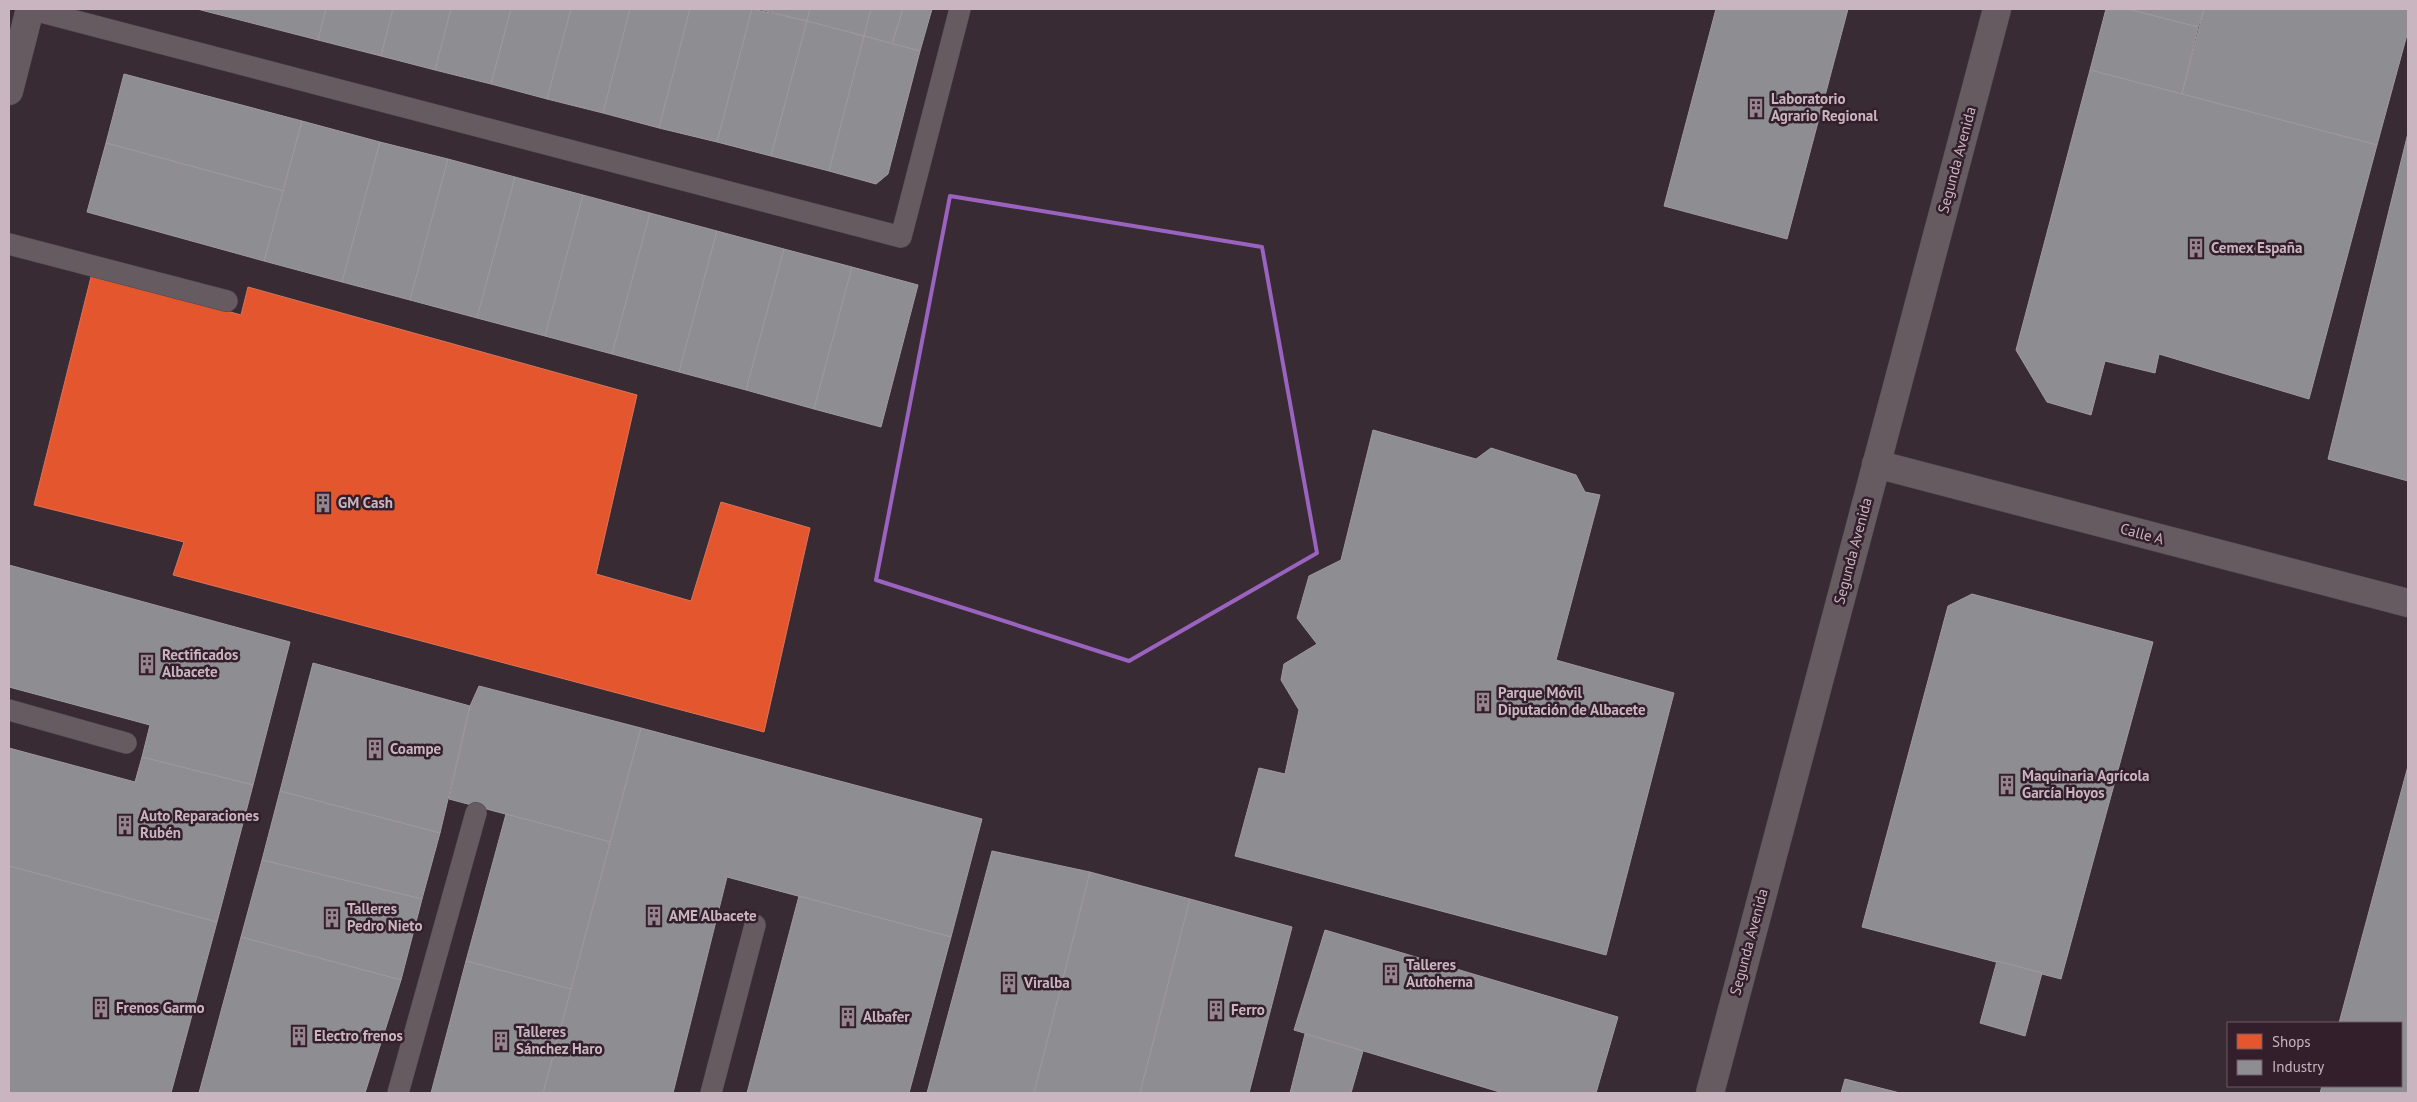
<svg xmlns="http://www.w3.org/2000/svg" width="2417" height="1102" viewBox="0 0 2417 1102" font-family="'PT Sans',sans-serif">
  <rect width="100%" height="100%" fill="#382b33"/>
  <polygon fill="#e4572e" stroke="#dc735a" points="92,273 241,315 248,287 637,395 596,574 691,601 721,502 810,528 764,732 173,575 184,542 34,505"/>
  <g fill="#8d8d92" stroke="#9f99a0">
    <polygon points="197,9 326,9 318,40"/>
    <polygon points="326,9 393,9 381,56 318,40"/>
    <polygon points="393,9 451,9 435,70 381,56"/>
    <polygon points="451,9 511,9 491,84 435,70"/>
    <polygon points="511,9 571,9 547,99 491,84"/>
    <polygon points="571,9 630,9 603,113 547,99"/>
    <polygon points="630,9 690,9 659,128 603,113"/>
    <polygon points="690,9 752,9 717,142 659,128"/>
    <polygon points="752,9 807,21 771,156 717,142"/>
    <polygon points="758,9 810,9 807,21"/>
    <polygon points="810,9 871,9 864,36 807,21"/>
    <polygon points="871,9 903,9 892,44 864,36"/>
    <polygon points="903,9 932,9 920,51 892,44"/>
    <polygon points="1716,9 1848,9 1787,239 1664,206"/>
    <polygon points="2106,9 2128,9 2198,27 2182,94 2090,70"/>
    <polygon points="2128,9 2204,9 2198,27"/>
    <polygon points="2204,9 2408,9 2408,31 2377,145 2182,94"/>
    <polygon points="807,21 864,36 829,171 771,156"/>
    <polygon points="864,36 920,51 888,174 876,184 829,171"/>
    <polygon points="2090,70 2377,145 2309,399 2159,354 2155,373 2105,361 2091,415 2047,402 2016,350"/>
    <polygon points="124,74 302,121 283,191 106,143"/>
    <polygon points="302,121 380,142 342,282 264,261"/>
    <polygon points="2408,133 2408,481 2328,459"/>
    <polygon points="380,142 448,159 410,300 342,282"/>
    <polygon points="106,143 283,191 264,261 87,212"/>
    <polygon points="448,159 515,177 477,318 410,300"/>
    <polygon points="515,177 583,195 545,336 477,318"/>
    <polygon points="583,195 650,213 612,354 545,336"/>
    <polygon points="650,213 717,231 679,372 612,354"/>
    <polygon points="717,231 784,249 746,390 679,372"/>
    <polygon points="784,249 852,267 814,409 746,390"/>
    <polygon points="852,267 918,285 881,427 814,409"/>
    <polygon points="1373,430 1476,459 1491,448 1576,475 1585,492 1600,495 1556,660 1674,693 1606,955 1235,856 1259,768 1285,774 1299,710 1281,680 1284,664 1317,644 1297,618 1309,576 1341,560"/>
    <polygon points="9,565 290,642 253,785 142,757 150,725 9,687"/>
    <polygon points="1972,594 2153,642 2061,979 1862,927 1948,606"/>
    <polygon points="313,663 470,706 440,833 280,791"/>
    <polygon points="479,686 641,728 610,842 449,799 470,706"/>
    <polygon points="641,728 982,819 951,937 727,877 673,1093 543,1093"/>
    <polygon points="9,748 135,782 142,757 253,785 217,922 9,866"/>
    <polygon points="2408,766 2408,1093 2320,1093 2322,1086 2401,1086 2401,1023 2339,1023"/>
    <polygon points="280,791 440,833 422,899 262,860"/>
    <polygon points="506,814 610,842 571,989 466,961"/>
    <polygon points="992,851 1090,872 1034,1093 927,1093"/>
    <polygon points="262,860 422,899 401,980 241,937"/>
    <polygon points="9,866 217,922 171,1093 9,1093"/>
    <polygon points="1090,872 1190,899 1140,1093 1034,1093"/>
    <polygon points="799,896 951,937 909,1093 747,1093"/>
    <polygon points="1190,899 1292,927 1249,1093 1140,1093"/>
    <polygon points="1325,930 1618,1017 1596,1093 1503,1093 1294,1030"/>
    <polygon points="241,937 401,980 365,1093 199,1093"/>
    <polygon points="466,961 571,989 543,1093 431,1093"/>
    <polygon points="1997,961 2042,973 2025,1036 1980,1023"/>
    <polygon points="1305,1034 1363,1051 1351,1093 1290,1093"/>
    <polygon points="1845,1079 1900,1093 1841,1093"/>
  </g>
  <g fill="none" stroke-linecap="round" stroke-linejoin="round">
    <defs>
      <g id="lane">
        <polyline points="30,9 901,237 960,9"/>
        <polyline points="9,244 227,301"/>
        <polyline points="9,710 126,743"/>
        <polyline points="398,1093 476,813"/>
        <polyline points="711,1093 755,925"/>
      </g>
      <g id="street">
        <polyline points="9,91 30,9"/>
        <polyline points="1876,464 2408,603"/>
        <polyline points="1710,1093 1997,9"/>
      </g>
    </defs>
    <use href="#lane" stroke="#51474d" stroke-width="22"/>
    <use href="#street" stroke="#51474d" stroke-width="29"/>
    <use href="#lane" stroke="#665b61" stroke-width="21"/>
    <use href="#street" stroke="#665b61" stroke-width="28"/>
  </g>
  <path fill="none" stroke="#9a63bf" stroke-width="4" stroke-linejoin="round" d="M950,196L1262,247L1317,553L1129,661L876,580Z"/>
  <defs>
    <symbol id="building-bare" viewBox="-9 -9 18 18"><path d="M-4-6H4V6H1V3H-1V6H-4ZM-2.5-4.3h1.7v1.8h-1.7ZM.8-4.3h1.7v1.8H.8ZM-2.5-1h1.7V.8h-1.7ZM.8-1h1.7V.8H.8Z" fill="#96858f" stroke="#331e2b" stroke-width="2.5" paint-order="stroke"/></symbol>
  </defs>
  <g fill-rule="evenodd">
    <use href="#building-bare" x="1742" y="94" width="28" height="28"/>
    <use href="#building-bare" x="2182" y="234" width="28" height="28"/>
    <use href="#building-bare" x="309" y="489" width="28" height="28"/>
    <use href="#building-bare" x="133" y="650" width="28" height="28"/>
    <use href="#building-bare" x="1469" y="688" width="28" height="28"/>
    <use href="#building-bare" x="361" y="735" width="28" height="28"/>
    <use href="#building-bare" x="1993" y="771" width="28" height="28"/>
    <use href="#building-bare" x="111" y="811" width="28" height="28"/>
    <use href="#building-bare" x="640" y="902" width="28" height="28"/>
    <use href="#building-bare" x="318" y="904" width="28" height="28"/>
    <use href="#building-bare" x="1377" y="960" width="28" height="28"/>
    <use href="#building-bare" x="995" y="969" width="28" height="28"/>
    <use href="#building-bare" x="87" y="994" width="28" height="28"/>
    <use href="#building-bare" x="1202" y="996" width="28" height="28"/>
    <use href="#building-bare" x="834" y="1003" width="28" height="28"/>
    <use href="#building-bare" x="285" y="1022" width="28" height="28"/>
    <use href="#building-bare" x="487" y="1027" width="28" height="28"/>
  </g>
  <g text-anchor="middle" stroke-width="5" stroke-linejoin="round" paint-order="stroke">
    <g font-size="15" font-weight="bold" fill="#c9b5c0" stroke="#331e2b" text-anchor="start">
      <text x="1771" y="104">Laboratorio<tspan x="1771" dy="17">Agrario Regional</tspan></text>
      <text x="2211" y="253">Cemex España</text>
      <text x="338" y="508">GM Cash</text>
      <text x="162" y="660">Rectificados<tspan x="162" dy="17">Albacete</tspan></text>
      <text x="1498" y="698">Parque Móvil<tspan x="1498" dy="17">Diputación de Albacete</tspan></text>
      <text x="390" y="754">Coampe</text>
      <text x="2022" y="781">Maquinaria Agrícola<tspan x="2022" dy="17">García Hoyos</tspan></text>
      <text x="140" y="821">Auto Reparaciones<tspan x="140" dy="17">Rubén</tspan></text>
      <text x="347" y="914">Talleres<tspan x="347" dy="17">Pedro Nieto</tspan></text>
      <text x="669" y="921">AME Albacete</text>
      <text x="1406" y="970">Talleres<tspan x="1406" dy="17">Autoherna</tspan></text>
      <text x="1024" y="988">Viralba</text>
      <text x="116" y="1013">Frenos Garmo</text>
      <text x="1231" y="1015">Ferro</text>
      <text x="863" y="1022">Albafer</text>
      <text x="516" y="1037">Talleres<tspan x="516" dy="17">Sánchez Haro</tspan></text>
      <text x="314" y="1041">Electro frenos</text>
    </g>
    <g font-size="15" fill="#c9b5c0" stroke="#331e2b">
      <text transform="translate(1957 160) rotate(-75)" y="5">Segunda Avenida</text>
      <text transform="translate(2142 534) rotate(15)" y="5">Calle A</text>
      <text transform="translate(1853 551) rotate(-75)" y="5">Segunda Avenida</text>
      <text transform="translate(1749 942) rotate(-75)" y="5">Segunda Avenida</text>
    </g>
  </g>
  <rect width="2417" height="1102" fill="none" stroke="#c9b5c0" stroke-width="20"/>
  <rect x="2227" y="1022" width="175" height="65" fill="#331e2b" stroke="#6f5a67"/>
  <rect x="2237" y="1034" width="25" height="15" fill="#e4572e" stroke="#6f5a67"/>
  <text x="2272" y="1047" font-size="15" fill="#c9b5c0">Shops</text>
  <rect x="2237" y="1060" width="25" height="15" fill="#8d8d92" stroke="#6f5a67"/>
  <text x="2272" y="1072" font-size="15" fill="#c9b5c0">Industry</text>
</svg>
